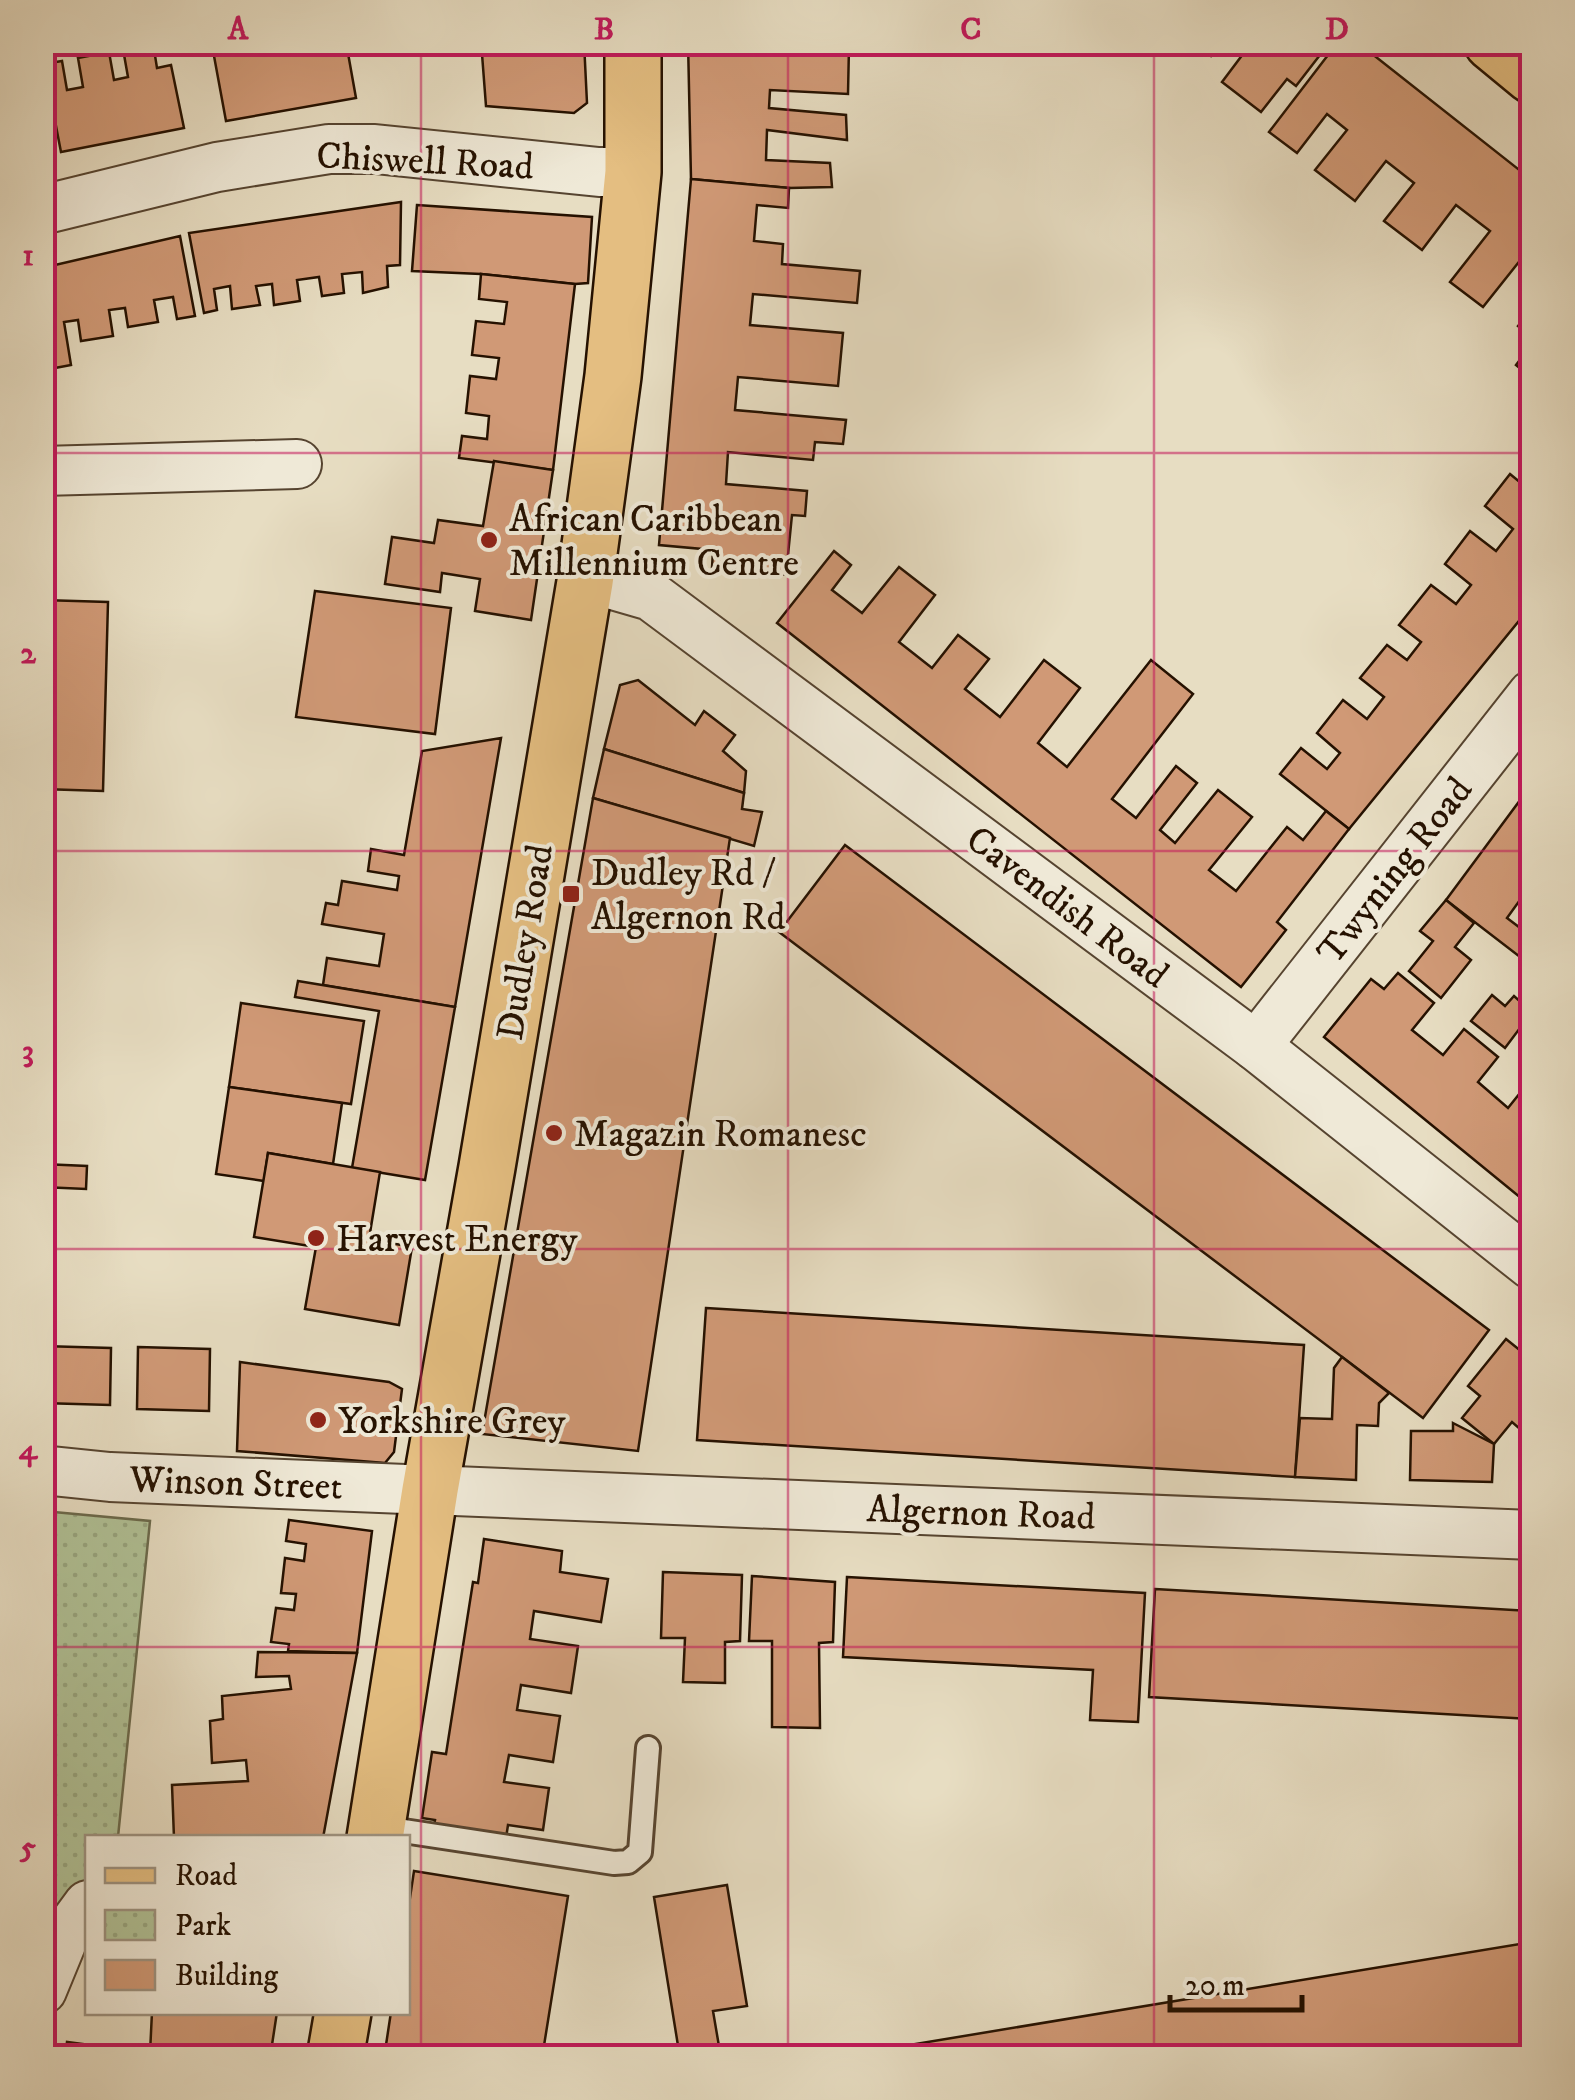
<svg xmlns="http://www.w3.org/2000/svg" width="1575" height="2100" viewBox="0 0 1575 2100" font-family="'IM FELL DW Pica',serif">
  <defs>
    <pattern id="park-dots" width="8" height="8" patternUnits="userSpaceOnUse" patternTransform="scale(2.5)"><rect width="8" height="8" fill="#b1c297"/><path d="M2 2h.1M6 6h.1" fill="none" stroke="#98a680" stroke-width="1.8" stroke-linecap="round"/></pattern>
  </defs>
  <rect width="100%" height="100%" fill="#e7ddc2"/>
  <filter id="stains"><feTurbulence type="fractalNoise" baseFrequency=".002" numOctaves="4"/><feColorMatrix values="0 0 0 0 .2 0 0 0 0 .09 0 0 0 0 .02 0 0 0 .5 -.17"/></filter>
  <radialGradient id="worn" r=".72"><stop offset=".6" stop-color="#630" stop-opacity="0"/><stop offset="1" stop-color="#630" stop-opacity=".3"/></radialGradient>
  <polygon fill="url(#park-dots)" stroke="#6b6a4c" stroke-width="2.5" points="43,1511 150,1521 118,1837 88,1838 87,1886 43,1921"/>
  <g fill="#d09976" stroke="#251100" stroke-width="2.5">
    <polygon points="225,42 252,42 253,46 272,42 346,42 356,98 226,121 214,56 227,53"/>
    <polygon points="527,42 584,42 587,103 574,113 486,106 482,54 528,52"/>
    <polygon points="688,42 787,42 849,46 848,94 770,90 769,108 846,115 847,140 767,130 766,160 830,163 832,187 789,188 691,179"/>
    <polygon points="1194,42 1222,42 1211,56"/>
    <polygon points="1245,42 1330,42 1296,86 1287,79 1261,112 1222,82 1249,46"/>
    <polygon points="1338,42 1357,42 1532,180 1532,266 1522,258 1483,307 1450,282 1490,231 1456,205 1422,250 1384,221 1414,183 1386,161 1355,201 1315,170 1347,130 1327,114 1297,153 1269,132"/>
    <polygon points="153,43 157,68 171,65 184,128 61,152 44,64 62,61 67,90 83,87 78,58 109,52 114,80 128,77 123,49"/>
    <polygon points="691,179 789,188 788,208 757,205 754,241 783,244 782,264 860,271 857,303 753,294 750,325 843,333 838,386 738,377 735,410 846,420 843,444 815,442 813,460 728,452 726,484 807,491 805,516 792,515 786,575 712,568 713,550 659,545"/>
    <polygon points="401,202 400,265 387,266 388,287 363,293 362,272 342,274 344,293 322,296 319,277 297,280 300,301 274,305 272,284 256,286 260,305 232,309 230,286 214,289 217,310 204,313 189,233"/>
    <polygon points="417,205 592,217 588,283 575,284 481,274 412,271"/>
    <polygon points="180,236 195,316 177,319 173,297 154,300 158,322 128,327 125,308 109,310 113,336 81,341 78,320 64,322 71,365 55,368 52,348 42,349 42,268"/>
    <polygon points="481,274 575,284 553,470 459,458 462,436 487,439 489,416 466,413 470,376 496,379 499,358 472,355 476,321 504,324 507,302 479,299"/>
    <polygon points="1532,308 1532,338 1518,326"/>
    <polygon points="1532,344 1532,378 1516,365"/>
    <polygon points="494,461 553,470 531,620 475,611 480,579 442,573 440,592 385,584 392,537 434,543 438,520 483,526"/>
    <polygon points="1510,474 1532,492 1532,605 1349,829 1280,774 1301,748 1327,769 1340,753 1317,733 1343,700 1367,719 1384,697 1360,678 1387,645 1407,660 1421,642 1399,625 1431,585 1456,604 1471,585 1445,564 1470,531 1496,551 1513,529 1485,506"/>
    <polygon points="834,551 851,565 832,590 862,613 899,567 935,595 899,642 932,668 958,635 989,659 965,689 1000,717 1044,660 1080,688 1038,743 1067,767 1151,660 1193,694 1112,799 1136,818 1176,766 1197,783 1160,830 1175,843 1218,790 1252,817 1209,870 1236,891 1287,827 1303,840 1326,811 1349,829 1277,922 1286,930 1241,987 777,623"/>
    <polygon points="315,591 451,608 435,734 296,717"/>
    <polygon points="42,600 108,602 103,791 42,789"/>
    <polygon points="638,680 695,725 704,711 735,735 723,751 746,771 744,793 604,749 620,685"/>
    <polygon points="501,738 455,1007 323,985 327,958 379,966 384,934 322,924 326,903 338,905 342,881 397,890 399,876 368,871 371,849 404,855 422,751"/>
    <polygon points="604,749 744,793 742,809 762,812 754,846 593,798"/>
    <polygon points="1532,784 1532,899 1525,893 1507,918 1532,937 1532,948 1524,960 1446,900"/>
    <polygon points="593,798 730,838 638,1451 482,1434"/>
    <polygon points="845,845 1489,1330 1423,1418 779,932"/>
    <polygon points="1446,900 1474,923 1455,947 1471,960 1441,998 1409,971 1433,941 1420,931"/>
    <polygon points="1398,973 1434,1003 1412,1030 1443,1055 1464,1029 1498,1057 1478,1082 1508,1108 1532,1078 1532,1207 1324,1037 1371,979 1384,989"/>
    <polygon points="298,981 455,1007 425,1180 352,1168 379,1011 295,997"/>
    <polygon points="1492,995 1505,1006 1514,996 1532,1012 1505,1048 1471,1021"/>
    <polygon points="241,1003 364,1021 351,1104 229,1087"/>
    <polygon points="229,1087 342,1103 333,1164 268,1153 264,1181 216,1174"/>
    <polygon points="268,1153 380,1172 369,1239 412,1247 399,1325 305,1309 316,1247 254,1237"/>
    <polygon points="42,1164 87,1166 86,1189 42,1187"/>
    <polygon points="706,1308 1304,1345 1295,1477 697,1440"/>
    <polygon points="1506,1339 1532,1360 1532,1429 1527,1435 1512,1422 1494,1444 1462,1418 1480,1396 1468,1386"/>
    <polygon points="42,1346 111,1348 110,1405 42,1403"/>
    <polygon points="138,1347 210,1349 209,1411 137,1409"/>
    <polygon points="1342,1357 1389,1393 1379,1403 1378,1426 1357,1425 1356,1480 1295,1477 1300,1418 1332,1419 1334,1368"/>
    <polygon points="240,1362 389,1382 402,1389 394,1452 385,1463 237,1451"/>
    <polygon points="1453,1423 1494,1444 1492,1482 1410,1480 1411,1431 1453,1431"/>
    <polygon points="1523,1446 1532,1446 1532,1485 1523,1484"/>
    <polygon points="289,1520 372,1531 357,1653 288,1651 289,1644 271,1642 276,1608 294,1610 296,1594 281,1593 285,1558 304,1561 306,1544 286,1541"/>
    <polygon points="484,1539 562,1551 560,1572 608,1579 601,1622 534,1611 530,1639 578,1646 571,1693 521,1685 517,1710 560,1716 553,1762 509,1755 504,1782 549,1788 543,1830 508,1825 506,1838 433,1830 435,1820 422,1818 432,1752 446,1754 473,1582 478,1583"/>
    <polygon points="663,1572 742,1575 740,1641 725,1642 725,1683 683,1682 685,1638 661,1638"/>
    <polygon points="752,1576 835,1582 833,1642 819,1643 820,1728 772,1727 772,1641 749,1641"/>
    <polygon points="847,1577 1145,1593 1138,1722 1090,1720 1093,1670 843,1657"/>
    <polygon points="1155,1589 1532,1611 1532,1719 1149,1697"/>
    <polygon points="258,1652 357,1653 323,1838 174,1838 172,1785 248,1781 246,1760 212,1763 210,1721 223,1719 222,1696 291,1689 289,1676 256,1677"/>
    <polygon points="414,1871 568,1896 542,2058 384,2058 391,2012 408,2012 408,1911"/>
    <polygon points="727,1885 747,2006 713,2011 721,2058 680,2058 654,1897"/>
    <polygon points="1532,1942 1532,2058 831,2058"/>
    <polygon points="152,2012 277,2012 270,2058 65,2058 67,2042 150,2053"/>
  </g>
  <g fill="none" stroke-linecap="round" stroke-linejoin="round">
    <defs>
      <polyline id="service" points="377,1827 614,1863 628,1862 640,1852 648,1748"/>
      <g id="minor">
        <polyline points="42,210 217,167 329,149 375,149 599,172 633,172"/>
        <polyline points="42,471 297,464"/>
        <polyline points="585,582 613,585 651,596 1256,1046 1532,1265"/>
        <polyline points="1256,1046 1532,695"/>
        <polyline points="42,1470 110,1477 1532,1535"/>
        <polyline points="42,1990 63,1939 88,1905"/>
      </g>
      <g id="primary">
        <polyline points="1492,42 1532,75"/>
        <polyline points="375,1838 430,1490 487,1167 585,582 613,376 633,172 633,42"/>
        <polyline points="335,2058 343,2012"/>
      </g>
    </defs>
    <use href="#service" stroke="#564430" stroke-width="28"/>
    <use href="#minor" stroke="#564430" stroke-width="52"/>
    <use href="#primary" stroke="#251100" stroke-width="60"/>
    <use href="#service" stroke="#efe9d7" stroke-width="22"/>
    <use href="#minor" stroke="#efe9d7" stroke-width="48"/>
    <use href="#primary" stroke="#e4be81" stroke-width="55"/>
  </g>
  <path fill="none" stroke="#c2185b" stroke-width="2.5" stroke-opacity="0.55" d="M421,42V2058M788,42V2058M1154,42V2058M42,453H1532M42,851H1532M42,1249H1532M42,1647H1532"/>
  <g fill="#8f2418" stroke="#efe9d7" stroke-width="4">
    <circle cx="489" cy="540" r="10"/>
    <rect x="561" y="884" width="20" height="20" rx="5"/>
    <circle cx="554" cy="1133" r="10"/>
    <circle cx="316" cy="1238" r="10"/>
    <circle cx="318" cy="1420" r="10"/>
  </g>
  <g text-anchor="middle" stroke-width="8" stroke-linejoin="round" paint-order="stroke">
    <g font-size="38" fill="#251100" stroke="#efe9d7">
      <text transform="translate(425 160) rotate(3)" y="13">Chiswell Road</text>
      <text transform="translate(1394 870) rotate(-52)" y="13">Twyning Road</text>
      <text transform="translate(1068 906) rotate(37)" y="13">Cavendish Road</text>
      <text transform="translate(524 942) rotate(-81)" y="13">Dudley Road</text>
      <text transform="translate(236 1482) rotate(2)" y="13">Winson Street</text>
      <text transform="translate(981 1512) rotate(2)" y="13">Algernon Road</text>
    </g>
    <g font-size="38" fill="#251100" stroke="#efe9d7" text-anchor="start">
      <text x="509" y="531">African Caribbean<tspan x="509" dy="44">Millennium Centre</tspan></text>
      <text x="591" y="885">Dudley Rd /<tspan x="591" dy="44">Algernon Rd</tspan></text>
      <text x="574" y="1146">Magazin Romanesc</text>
      <text x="336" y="1251">Harvest Energy</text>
      <text x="338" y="1433">Yorkshire Grey</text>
    </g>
  </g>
  <rect width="1575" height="2100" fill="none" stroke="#e7ddc2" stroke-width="110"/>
  <rect x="85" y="1835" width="325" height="180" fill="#efe9d7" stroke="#9e9381" stroke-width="2.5"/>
  <rect x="105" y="1868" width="50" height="15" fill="#e4be81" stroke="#9e9381" stroke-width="2.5"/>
  <text x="175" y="1885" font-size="30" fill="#251100">Road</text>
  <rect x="105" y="1910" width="50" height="30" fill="url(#park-dots)" stroke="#9e9381" stroke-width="2.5"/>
  <text x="175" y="1935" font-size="30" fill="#251100">Park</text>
  <rect x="105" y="1960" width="50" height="30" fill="#d09976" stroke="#9e9381" stroke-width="2.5"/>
  <text x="175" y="1985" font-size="30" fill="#251100">Building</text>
  <path d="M1170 1995v15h132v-15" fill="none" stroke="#251100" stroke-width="5"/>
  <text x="1185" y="1995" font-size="30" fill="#251100" stroke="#efe9d7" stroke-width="8" paint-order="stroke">20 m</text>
  <rect x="55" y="55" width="1465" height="1990" fill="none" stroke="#c2185b" stroke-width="4"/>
  <g font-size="32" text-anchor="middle" font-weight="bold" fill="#c2185b">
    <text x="238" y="39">A</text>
    <text x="604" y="39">B</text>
    <text x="971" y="39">C</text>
    <text x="1337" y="39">D</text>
    <text x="28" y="265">1</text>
    <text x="28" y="663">2</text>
    <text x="28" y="1061">3</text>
    <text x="28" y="1459">4</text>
    <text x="28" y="1857">5</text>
  </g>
  <rect width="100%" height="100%" filter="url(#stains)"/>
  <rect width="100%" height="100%" fill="url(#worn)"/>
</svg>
